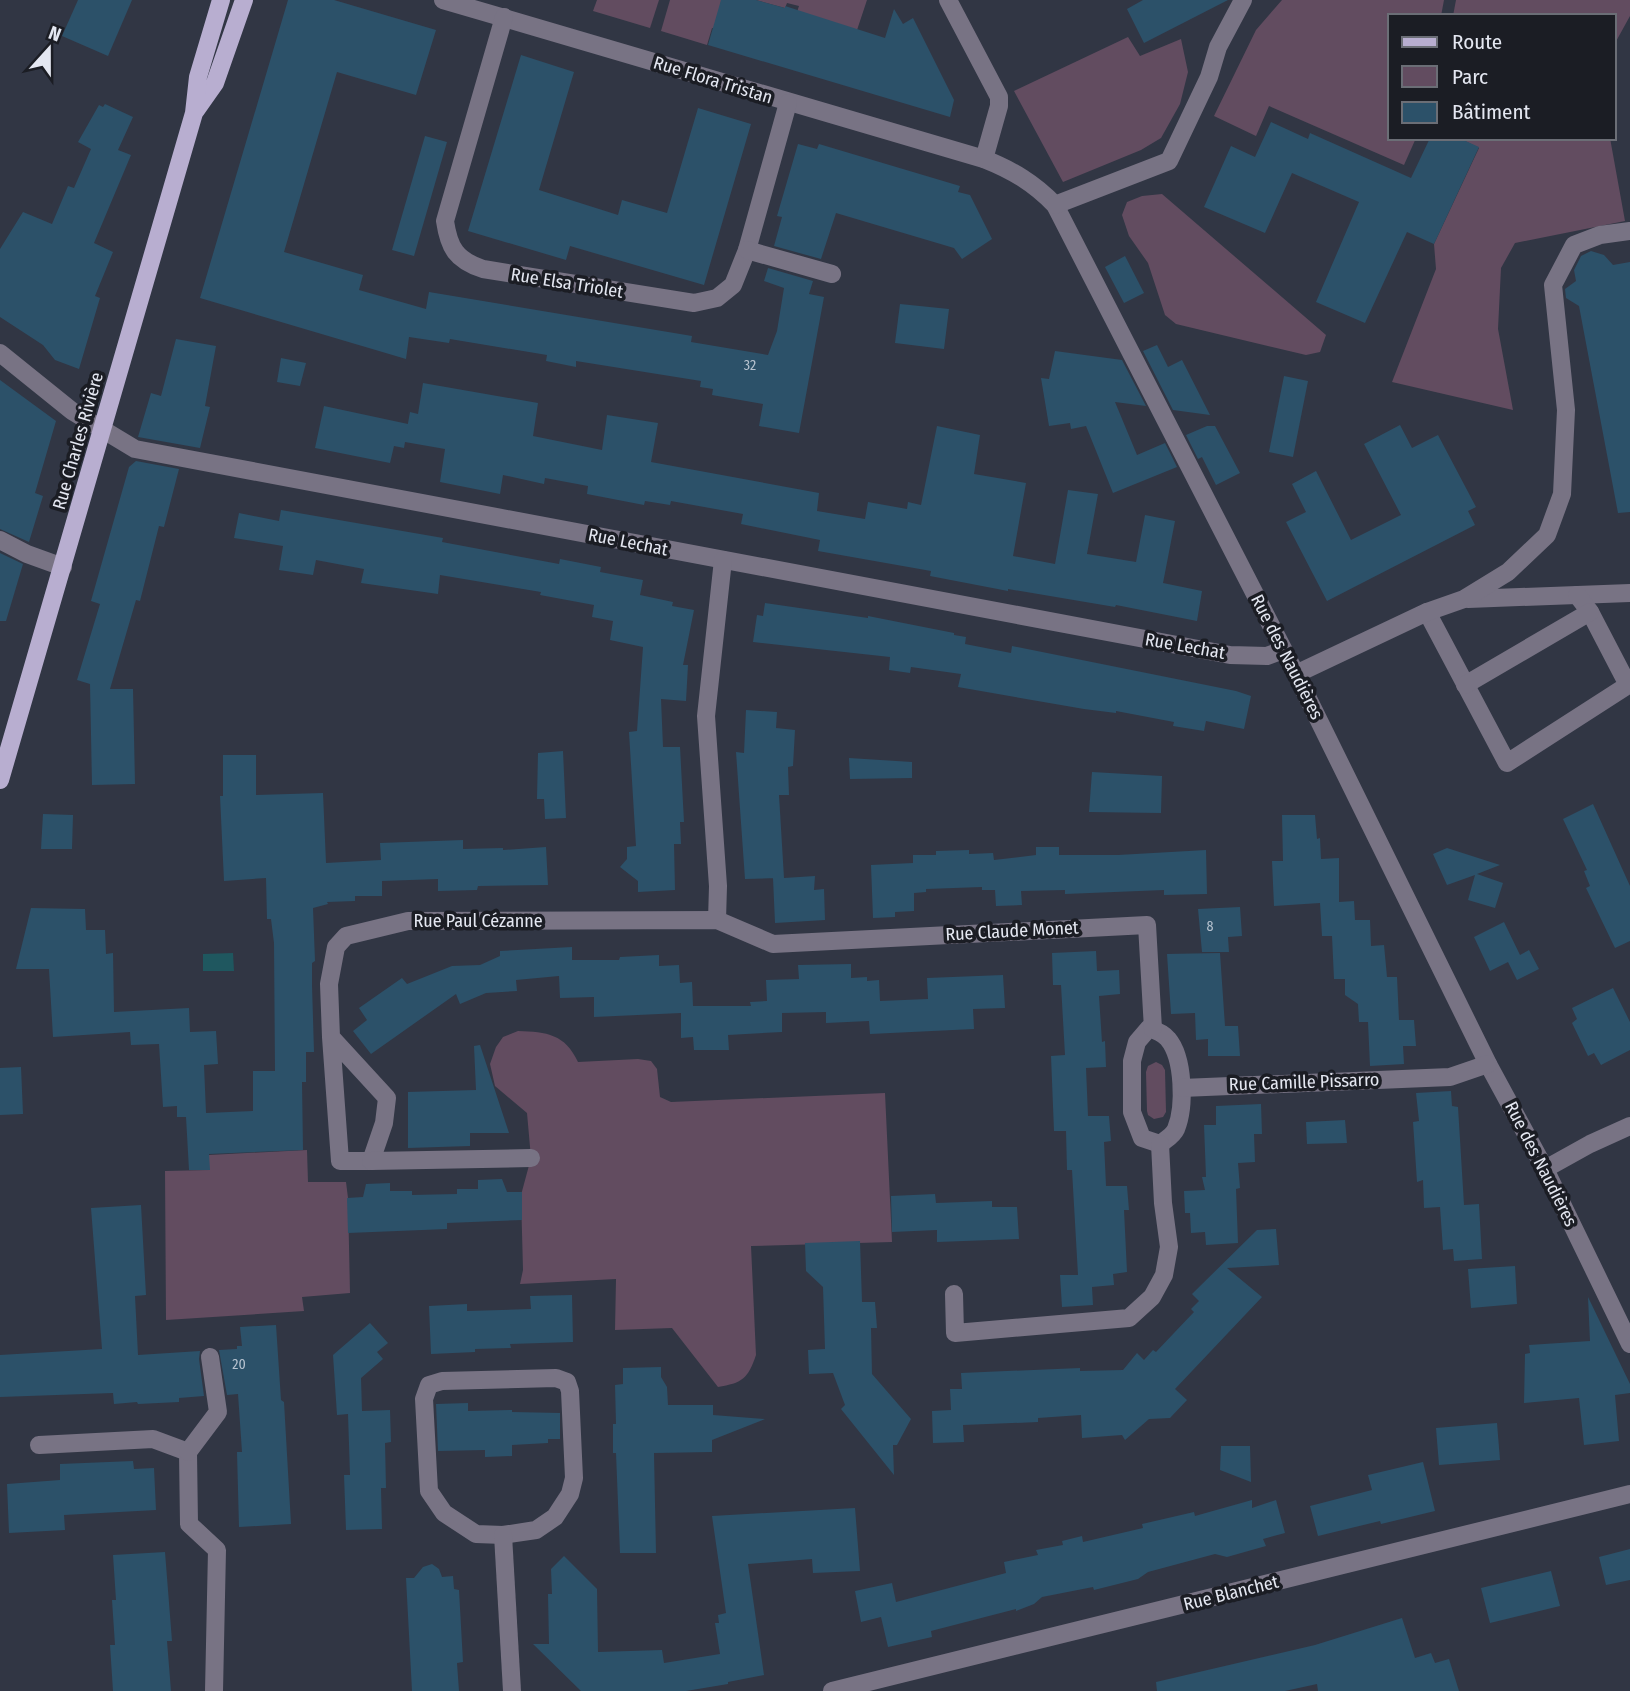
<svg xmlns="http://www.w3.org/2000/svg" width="1630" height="1691" viewBox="0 0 1630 1691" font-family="'Fira Sans Condensed',sans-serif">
  <rect width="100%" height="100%" fill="#313644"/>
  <g fill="#624c60">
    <polygon points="597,0 659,0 650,28 593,11"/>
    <polygon points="670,0 721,0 719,29 712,28 707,45 661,31"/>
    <polygon points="756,0 867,0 857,30 797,12 799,6 787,3 785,8"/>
    <polygon points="1282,0 1444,0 1441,16 1390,16 1390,138 1416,138 1404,165 1269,106 1256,136 1214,116 1256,30"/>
    <polygon points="1456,0 1630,0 1630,16 1614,45 1614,16 1453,16"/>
    <polygon points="1128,37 1140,56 1181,39 1188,72 1180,104 1161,138 1141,150 1063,182 1014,91"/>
    <polygon points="1459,138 1610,138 1625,221 1515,243 1501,268 1498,329 1513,410 1392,382 1436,269 1434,244 1479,148"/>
    <polygon points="1162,194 1326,335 1320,352 1306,355 1176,324 1165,315 1148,263 1129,236 1122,215 1127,202 1142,196"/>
    <path d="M518,1031C547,1032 565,1034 578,1062L638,1059L651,1061L657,1069L660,1097L671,1102L885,1093L892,1242L751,1246L756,1355C748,1379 742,1383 718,1387L672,1328L615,1330L616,1279L520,1284L523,1270L521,1195L531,1158L527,1113L495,1086L490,1064L496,1047L503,1037Z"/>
    <polygon points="1156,1062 1162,1065 1165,1070 1166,1112 1163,1117 1154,1119 1148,1115 1147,1111 1146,1072 1148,1066"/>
    <polygon points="307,1150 308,1182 346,1182 348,1198 350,1293 302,1297 304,1311 166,1320 165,1171 209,1170 209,1155"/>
  </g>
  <polygon fill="#1f575f" points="233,953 234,971 203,971 203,954"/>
  <g fill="#2c5169">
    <polygon points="78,0 132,0 108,56 62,36"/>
    <polygon points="288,0 334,0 436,30 416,95 337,72 284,252 363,275 359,290 426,309 429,292 692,336 691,342 768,355 777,331 784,288 764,281 768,268 813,281 809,294 824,297 799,433 759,426 763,404 712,395 713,389 700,387 701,381 576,361 576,367 546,361 547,355 450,339 449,343 409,337 406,359 200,298"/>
    <polygon points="721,0 756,0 785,8 785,6 885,38 894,9 903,24 913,18 954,100 950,117 708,45"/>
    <polygon points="1143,0 1228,0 1144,43 1127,9"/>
    <polygon points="521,55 574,72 539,190 618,215 622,200 667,213 698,108 751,124 704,285 570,246 566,260 468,231"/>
    <polygon points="105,104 133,117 118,150 131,155 94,243 113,252 95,296 100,298 79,369 55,360 43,345 0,317 0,249 23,212 52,224 68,186 74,188 91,149 78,142 99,105 103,107"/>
    <polygon points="1271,122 1308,139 1310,133 1411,178 1430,138 1459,138 1479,147 1434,244 1407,232 1365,323 1316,302 1359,202 1292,173 1265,233 1204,207 1231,146 1255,157"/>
    <polygon points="425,136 447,142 414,256 392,250"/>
    <polygon points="798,144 817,149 819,144 960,186 958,192 970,195 992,239 962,259 954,248 836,213 821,259 774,246 782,217 777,216"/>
    <polygon points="1591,251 1604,255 1613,265 1630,262 1630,512 1618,513 1579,306 1566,298 1565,289 1576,281 1574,270 1581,256"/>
    <polygon points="1125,256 1144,293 1124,303 1105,267"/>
    <polygon points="900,304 949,309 944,349 895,343"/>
    <polygon points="176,339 216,346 205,406 210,407 200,448 138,437 151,393 161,396"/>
    <polygon points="1157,345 1168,367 1182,360 1210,415 1173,410 1143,351"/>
    <polygon points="1055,351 1122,360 1146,406 1115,402 1137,455 1165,443 1177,467 1113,493 1086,426 1071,429 1070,423 1049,426 1041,378 1049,379"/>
    <polygon points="281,358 306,363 300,386 277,382"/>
    <polygon points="1284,376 1308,381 1293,457 1269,452"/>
    <polygon points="0,380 56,421 35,493 43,496 29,542 0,529"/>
    <polygon points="423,383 538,403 533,436 602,450 607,415 658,423 651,462 819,493 817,511 865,519 868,502 907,509 908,502 921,505 937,426 980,435 974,474 1026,483 1013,556 1055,564 1068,490 1098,494 1087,554 1136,562 1145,515 1175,521 1163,583 1202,591 1197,621 1116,605 1115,607 1008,589 1008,591 930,576 931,571 818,551 820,540 741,524 743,514 671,501 670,505 645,501 644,505 587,494 588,486 545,478 544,484 503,475 500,494 440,482 445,449 405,442 404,448 394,446 390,463 315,448 324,406 408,424 407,429 410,412 418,414"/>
    <polygon points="1400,425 1412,448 1438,435 1476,507 1468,511 1475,525 1327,601 1286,522 1306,512 1292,484 1316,471 1351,540 1401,515 1364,444"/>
    <polygon points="1207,426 1215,426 1240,473 1216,485 1202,457 1198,459 1186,435"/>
    <polygon points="136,461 179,469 164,527 159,526 140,601 136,600 110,689 133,689 135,784 92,785 90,684 77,680 100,604 91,601 129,467"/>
    <polygon points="281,510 443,538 442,542 559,564 560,559 601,567 600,572 643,580 640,595 673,602 672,606 694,610 683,665 688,665 686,701 661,699 663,747 680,747 684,822 680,822 681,844 674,844 675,890 638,892 638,881 620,867 627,859 627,847 636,846 629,732 637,731 643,647 610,640 613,621 592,617 594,605 540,595 541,592 440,575 438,594 361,583 364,569 316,560 313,575 279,570 283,546 234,538 239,513 279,521"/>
    <polygon points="0,553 23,564 6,621 0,621"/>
    <polygon points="765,603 868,618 868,616 954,633 954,635 966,637 965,644 1011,653 1012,646 1236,691 1251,696 1244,729 1206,721 1204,731 1173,726 1174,722 1116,711 1116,713 1084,709 958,687 961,674 911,667 910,673 889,670 890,657 753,642 757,615 763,616"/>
    <polygon points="746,710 777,712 776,728 795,730 793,766 788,767 789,795 779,795 784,878 815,876 814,890 824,889 825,920 775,923 773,878 778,878 745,879 736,752 744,753"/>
    <polygon points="563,751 566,818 545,819 544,799 537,799 538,753"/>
    <polygon points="223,755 256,755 256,795 323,793 326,863 381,860 380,843 463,840 463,849 503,848 503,850 546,847 548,885 478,886 477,890 438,891 438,879 382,881 382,896 355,896 355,901 327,902 328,904 313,908 315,961 312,963 312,985 314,1052 306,1052 306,1082 302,1082 303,1150 209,1154 210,1170 189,1170 186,1117 177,1117 177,1106 163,1107 159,1044 131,1045 130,1032 53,1037 49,969 16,969 31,908 85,909 86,930 105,930 106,954 113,953 114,1012 189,1008 190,1032 216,1031 218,1064 204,1065 206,1113 253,1111 253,1071 275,1071 274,943 271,919 267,919 266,878 224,881 220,796 223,796"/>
    <polygon points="849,758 912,762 912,778 850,779"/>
    <polygon points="1092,772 1162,776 1161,813 1089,812"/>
    <polygon points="1593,804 1630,886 1630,941 1615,948 1586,888 1590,886 1584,871 1587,870 1563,819"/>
    <polygon points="43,814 73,815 72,849 41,849"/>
    <polygon points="1282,815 1315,815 1317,839 1320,838 1321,859 1339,858 1339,902 1354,901 1355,920 1370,920 1371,946 1384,945 1387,977 1397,977 1399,1020 1414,1020 1416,1046 1403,1046 1404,1064 1370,1066 1368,1022 1359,1022 1358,1004 1345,995 1345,979 1334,979 1332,936 1322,936 1320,903 1274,906 1272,861 1283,861"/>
    <polygon points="1036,847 1059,847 1059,855 1118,855 1206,850 1207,894 1164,895 1164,890 1065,894 1065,890 1021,891 1022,905 996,906 995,890 982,890 982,887 926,889 926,892 914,893 914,911 895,912 895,917 873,918 871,865 913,863 913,855 936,855 936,851 969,850 969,854 993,853 994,860 1036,855"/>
    <polygon points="1447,848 1500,865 1477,874 1503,883 1495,908 1468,900 1475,875 1447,885 1433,854"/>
    <polygon points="1240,907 1242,936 1228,937 1229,952 1202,952 1198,909"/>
    <polygon points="1504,922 1520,955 1529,950 1539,969 1517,980 1508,962 1490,971 1474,937"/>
    <polygon points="572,947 572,960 619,960 620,957 659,955 659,966 679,965 680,983 692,982 693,1006 751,1006 750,1002 767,1001 766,980 799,979 798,965 851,964 851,978 867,977 867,981 879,980 880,1001 928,999 927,978 1003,975 1005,1008 973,1009 974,1029 870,1034 869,1021 826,1023 826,1012 782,1013 782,1032 728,1035 729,1050 694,1050 693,1037 681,1038 681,1013 594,1017 594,997 560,998 559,976 516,980 517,991 486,993 460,1004 456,994 371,1054 353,1031 367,1020 359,1008 402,978 407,984 452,966 480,965 500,956 500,951"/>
    <polygon points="1096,951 1097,971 1119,970 1120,994 1099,996 1102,1042 1105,1041 1106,1067 1086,1068 1088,1116 1109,1116 1111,1141 1104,1142 1106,1186 1127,1186 1129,1210 1124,1210 1127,1272 1113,1274 1114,1285 1092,1287 1093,1305 1062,1307 1060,1275 1078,1275 1072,1170 1067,1170 1066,1131 1054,1131 1051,1056 1065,1055 1061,985 1053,985 1052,953"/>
    <polygon points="1220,953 1225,1026 1238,1026 1240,1056 1208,1056 1208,1039 1196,1040 1195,1013 1171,1014 1167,954"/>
    <polygon points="1613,988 1630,1022 1630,1050 1601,1065 1594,1053 1588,1056 1572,1023 1577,1019 1572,1008"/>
    <polygon points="480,1045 509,1133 470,1133 470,1146 408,1148 408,1092 476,1090 474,1046"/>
    <polygon points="21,1067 23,1114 0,1115 0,1068"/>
    <polygon points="1451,1091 1452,1106 1458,1107 1464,1205 1479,1204 1482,1259 1454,1261 1453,1249 1443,1250 1440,1207 1424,1208 1423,1180 1417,1182 1413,1122 1419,1121 1416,1093"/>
    <polygon points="1261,1104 1262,1134 1254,1134 1255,1162 1238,1163 1240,1188 1236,1189 1238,1243 1206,1245 1205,1232 1191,1233 1190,1213 1185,1213 1184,1191 1205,1190 1202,1177 1206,1177 1204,1125 1216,1125 1216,1106"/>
    <polygon points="1345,1120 1347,1143 1307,1144 1306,1122"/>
    <polygon points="502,1179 507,1192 522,1192 522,1220 447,1223 447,1229 348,1233 347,1198 363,1197 366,1184 390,1183 390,1191 412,1191 412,1195 457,1194 457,1189 478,1189 478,1180"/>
    <polygon points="935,1194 936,1203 992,1201 992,1207 1017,1207 1019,1239 937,1242 937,1230 892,1232 891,1196"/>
    <polygon points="141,1205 146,1295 135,1296 138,1355 200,1351 199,1359 204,1396 179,1398 179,1402 138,1404 137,1402 114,1404 113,1393 0,1397 0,1355 102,1349 91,1208"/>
    <polygon points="1276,1229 1279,1265 1227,1268 1262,1297 1175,1389 1187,1400 1170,1418 1149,1419 1125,1440 1122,1435 1082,1438 1081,1415 1038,1418 1038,1422 963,1425 964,1442 933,1443 932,1411 951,1410 950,1389 962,1389 961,1373 1080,1368 1080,1371 1123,1370 1137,1353 1144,1360 1153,1350 1156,1352 1174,1333 1194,1312 1191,1309 1199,1301 1192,1294 1257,1230"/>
    <polygon points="860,1241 862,1302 875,1302 877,1328 871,1328 872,1374 911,1419 897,1445 893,1445 894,1475 841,1409 845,1405 833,1373 809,1374 808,1350 825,1349 823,1287 806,1271 805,1243"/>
    <polygon points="1515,1266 1517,1304 1471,1308 1468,1269"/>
    <polygon points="572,1295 573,1342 510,1344 511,1348 475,1349 475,1352 431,1354 429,1306 467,1304 467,1311 531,1309 530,1296"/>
    <polygon points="1588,1297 1630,1384 1630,1393 1615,1395 1619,1441 1584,1445 1579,1398 1524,1403 1525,1354 1530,1353 1529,1345 1590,1341"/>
    <polygon points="370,1323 388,1343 377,1352 383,1359 361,1378 362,1411 390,1410 391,1442 385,1443 386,1488 381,1488 382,1529 346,1530 344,1475 350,1475 348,1414 337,1415 333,1355"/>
    <polygon points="276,1325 281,1400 284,1402 291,1524 239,1527 237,1452 242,1452 238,1394 227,1395 219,1350 237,1349 237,1346 242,1346 240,1327"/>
    <polygon points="661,1367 661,1377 667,1387 668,1405 713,1405 713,1415 765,1419 712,1440 712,1452 654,1453 656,1553 620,1553 616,1453 613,1453 613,1424 616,1424 615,1385 623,1384 623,1368"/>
    <polygon points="468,1403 468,1411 512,1410 512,1412 560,1413 560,1439 548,1439 548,1443 512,1445 512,1456 485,1457 485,1450 438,1451 436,1404"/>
    <polygon points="1497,1423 1500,1460 1439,1465 1436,1428"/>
    <polygon points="1221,1446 1250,1446 1251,1482 1220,1470"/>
    <polygon points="133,1461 134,1469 154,1468 156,1510 64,1515 65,1530 9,1533 7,1484 60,1480 60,1464"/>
    <polygon points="1423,1462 1435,1511 1381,1524 1380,1521 1318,1536 1310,1506 1372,1490 1368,1475"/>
    <polygon points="1252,1500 1252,1508 1276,1500 1285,1533 1263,1539 1266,1546 1227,1557 1215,1554 1148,1572 1138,1579 1094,1590 1093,1587 1042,1597 1034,1604 1016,1611 1016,1609 931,1631 932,1637 888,1647 881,1617 861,1622 855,1591 892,1583 896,1602 1006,1573 1004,1562 1038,1555 1036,1550 1063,1545 1062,1541 1082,1536 1083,1542 1143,1528 1142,1524 1194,1512 1195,1516"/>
    <polygon points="855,1508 860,1571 813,1573 812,1559 748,1564 764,1675 728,1682 728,1684 686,1691 581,1691 533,1644 549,1644 548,1594 552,1594 551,1569 564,1556 597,1589 598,1652 662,1650 664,1663 720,1654 715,1623 719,1623 718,1615 726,1613 712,1516"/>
    <polygon points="1630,1549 1630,1580 1606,1585 1599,1557"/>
    <polygon points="165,1552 172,1641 167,1641 171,1691 113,1691 110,1645 115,1645 112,1600 116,1600 113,1555"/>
    <polygon points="432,1564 439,1569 442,1577 453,1576 454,1589 459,1590 463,1662 457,1663 459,1691 412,1691 406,1578 414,1578 423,1567"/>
    <polygon points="1551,1571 1560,1606 1490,1623 1481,1588"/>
    <polygon points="1402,1618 1415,1658 1431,1653 1435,1663 1449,1659 1459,1691 1318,1691 1317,1684 1285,1691 1157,1691 1156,1682 1315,1645"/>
  </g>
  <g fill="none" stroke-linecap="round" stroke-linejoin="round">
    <g stroke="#787384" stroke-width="18">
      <path d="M443,0L984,159C1012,170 1034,183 1055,205L1296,674L1488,1064L1545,1169L1630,1344"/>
      <polyline points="948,0 999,97 999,106 984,159"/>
      <path d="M504,17L445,221C449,248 456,260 483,269L694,303L717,298L733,285L747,250L788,103"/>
      <polyline points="1055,205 1169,161 1209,77 1218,47 1243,0"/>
      <polyline points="747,250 832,274"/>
      <polyline points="0,353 72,411 135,449 1230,655 1267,656 1283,650"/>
      <polyline points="0,540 27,554 63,567"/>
      <polyline points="1468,599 1630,593"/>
      <polyline points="1427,612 1507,763 1628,685 1590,612 1577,595"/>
      <polyline points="1296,674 1427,612 1464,599 1508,572 1547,535 1562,494 1566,410 1553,285 1574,245 1600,235 1630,231"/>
      <polyline points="1465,685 1590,612"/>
      <polyline points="717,920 718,886 706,716 723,560"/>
      <path d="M1149,1028C1155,1030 1164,1034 1168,1039C1184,1058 1185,1107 1176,1129C1173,1136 1165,1140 1160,1144L1142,1138L1132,1112V1061L1137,1042Z"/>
      <polyline points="331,1037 387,1098 384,1123 371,1161 340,1161 331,1037 329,984 336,947 346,936 408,921 717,920 773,944 1147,925 1153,1029"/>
      <polyline points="1182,1088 1450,1077 1488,1064"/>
      <polyline points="371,1161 531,1158"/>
      <polyline points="1545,1169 1590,1144 1630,1126"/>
      <polyline points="954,1294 955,1333 1129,1318 1152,1297 1164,1275 1169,1247 1163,1203 1160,1144"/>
      <polygon points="556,1378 567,1382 570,1391 574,1478 570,1494 555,1517 536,1530 503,1535 476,1534 444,1513 429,1491 424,1399 429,1385 442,1381"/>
      <polyline points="39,1445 153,1439 188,1452 189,1524 217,1550 214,1691"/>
      <polyline points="188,1452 218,1412 210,1357"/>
      <polyline points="503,1535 512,1691"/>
      <polyline points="832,1691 1630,1494"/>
    </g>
    <g stroke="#b8aed0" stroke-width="18">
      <polyline points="196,110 215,83 244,0"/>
      <polyline points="0,780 194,113 198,77 221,0"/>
    </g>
  </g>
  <g text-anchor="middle" stroke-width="7" stroke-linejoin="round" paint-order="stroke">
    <g font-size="14" fill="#b6c2cf">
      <text x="750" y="370">32</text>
      <text x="1210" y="931">8</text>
      <text x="239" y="1369">20</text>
    </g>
    <g font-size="18" fill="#e4e7f1" stroke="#1b1d24">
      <text transform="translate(713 80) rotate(17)" y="6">Rue Flora Tristan</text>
      <text transform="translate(567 283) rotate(9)" y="6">Rue Elsa Triolet</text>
      <text transform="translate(78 441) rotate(-74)" y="6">Rue Charles Rivière</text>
      <text transform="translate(628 542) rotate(11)" y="6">Rue Lechat</text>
      <text transform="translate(1185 646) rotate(10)" y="6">Rue Lechat</text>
      <text transform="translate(1287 657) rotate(63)" y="6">Rue des Naudières</text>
      <text x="478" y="927">Rue Paul Cézanne</text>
      <text transform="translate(1012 931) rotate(-3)" y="6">Rue Claude Monet</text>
      <text transform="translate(1304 1082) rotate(-2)" y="6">Rue Camille Pissarro</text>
      <text transform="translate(1541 1164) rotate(63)" y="6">Rue des Naudières</text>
      <text transform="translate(1231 1593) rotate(-14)" y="6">Rue Blanchet</text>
    </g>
  </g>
  <rect x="1388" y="14" width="228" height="126" fill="#1b1d24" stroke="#6b6e76" stroke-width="2"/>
  <rect x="1402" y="37" width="35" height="10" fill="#b8aed0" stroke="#6b6e76" stroke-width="2"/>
  <text x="1452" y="49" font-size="21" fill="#e4e7f1">Route</text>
  <rect x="1402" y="66" width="35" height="21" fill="#624c60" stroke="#6b6e76" stroke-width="2"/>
  <text x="1452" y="84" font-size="21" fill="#e4e7f1">Parc</text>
  <rect x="1402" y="102" width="35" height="21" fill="#2c5169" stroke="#6b6e76" stroke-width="2"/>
  <text x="1452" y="119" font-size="21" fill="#e4e7f1">Bâtiment</text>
  <g transform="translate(49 49) rotate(21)" stroke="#1b1d24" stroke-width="5" paint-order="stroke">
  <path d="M0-5L12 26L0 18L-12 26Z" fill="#e4e7f1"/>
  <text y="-10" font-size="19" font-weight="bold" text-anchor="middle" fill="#e4e7f1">N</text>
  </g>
</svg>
